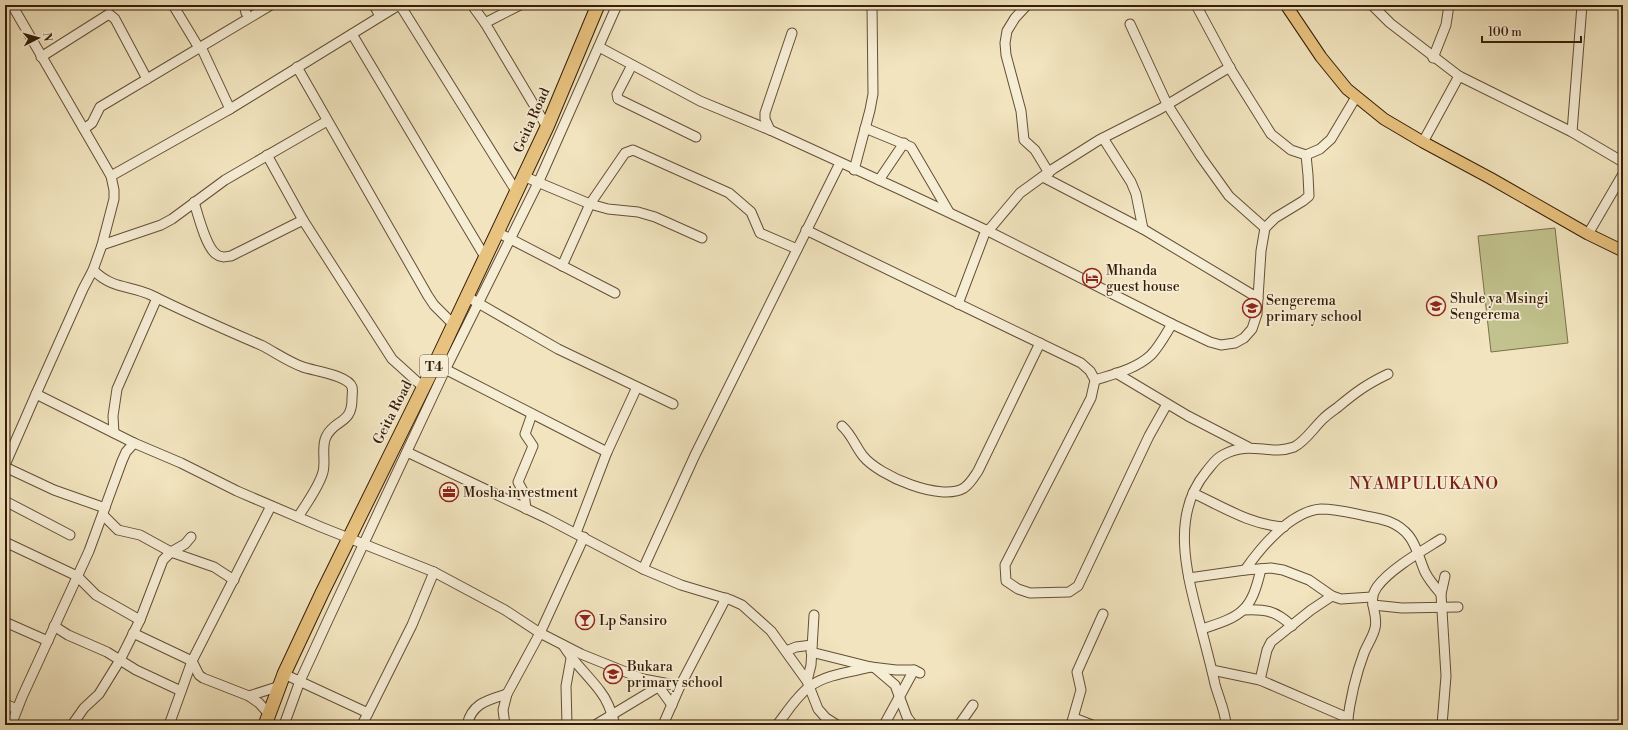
<svg xmlns="http://www.w3.org/2000/svg" width="1628" height="730" viewBox="0 0 1628 730" font-family="'Libre Bodoni',serif">
  <rect width="100%" height="100%" fill="#f1e4be"/>
  <filter id="stains"><feTurbulence type="fractalNoise" baseFrequency=".005" numOctaves="4"/><feColorMatrix values="0 0 0 0 .2 0 0 0 0 .09 0 0 0 0 .02 0 0 0 .5 -.17"/></filter>
  <radialGradient id="worn" r=".72"><stop offset=".6" stop-color="#630" stop-opacity="0"/><stop offset="1" stop-color="#630" stop-opacity=".3"/></radialGradient>
  <polygon fill="#c1c28d" stroke="#7b704a" points="1555,228 1568,343 1491,352 1478,236"/>
  <g fill="none" stroke-linecap="round" stroke-linejoin="round">
    <defs>
      <g id="minor">
        <polyline points="173,5 199,48"/>
        <polyline points="244,5 246,13"/>
        <polyline points="374,5 380,16"/>
        <polyline points="400,5 516,191"/>
        <polyline points="472,5 485,23 547,127"/>
        <polyline points="1027,5 1015,18 1007,31 1005,43 1006,55 1021,111 1024,140 1035,150 1049,173"/>
        <polyline points="1196,5 1231,70 1271,134 1291,150 1306,155 1320,149 1331,139 1356,97"/>
        <polyline points="1372,5 1390,23 1459,76 1572,132 1623,162"/>
        <polyline points="485,23 520,5"/>
        <polyline points="1130,24 1167,104 1201,157 1229,196 1265,228"/>
        <polyline points="352,34 485,257"/>
        <polyline points="201,47 230,109"/>
        <polyline points="599,47 700,101 770,130 903,191 988,231 1172,324 1210,342 1221,345 1235,343 1244,338 1252,329 1257,314 1261,251 1265,228 1275,218 1303,201 1309,196 1308,175 1306,155"/>
        <polyline points="41,57 109,14 115,19 147,79"/>
        <polyline points="1433,58 1446,25 1449,5"/>
        <polyline points="632,65 617,94 618,99 696,137"/>
        <polyline points="297,67 428,296 434,305 453,324"/>
        <polyline points="865,128 911,147 949,212"/>
        <polyline points="84,129 92,123 100,107 271,5"/>
        <polyline points="770,130 765,119 765,113 792,33"/>
        <polyline points="1572,132 1582,5"/>
        <polyline points="1103,138 1131,182 1136,194 1143,229"/>
        <polyline points="1423,142 1459,76"/>
        <polyline points="267,155 303,220 392,359 423,387"/>
        <polyline points="854,170 870,110 873,94 872,5"/>
        <polyline points="111,176 230,109 399,5"/>
        <polyline points="523,176 590,204 608,209 638,212 655,217 702,238"/>
        <polyline points="1043,177 1143,229 1258,298"/>
        <polyline points="879,180 904,143"/>
        <path d="M194,202C198,215 206,247 216,254C221,258 225,257 231,256L303,220"/>
        <polyline points="806,230 1081,363 1090,371 1095,380 1091,398 1005,565 1006,581 1018,589 1030,593 1069,592 1078,586 1149,436 1167,404"/>
        <polyline points="988,231 1020,193 1053,169 1099,140 1160,109 1230,67"/>
        <polyline points="497,232 615,293"/>
        <polyline points="1588,234 1623,174"/>
        <polyline points="102,245 161,225 172,219 225,180 327,121"/>
        <polyline points="562,266 590,204 625,153 633,150 729,193 751,212 760,233 797,249"/>
        <path d="M93,270C115,291 129,284 153,296C189,314 226,330 263,346C276,353 289,362 303,367C314,371 348,375 352,387C353,391 352,395 352,399C352,425 334,419 326,437C321,447 326,461 323,472C319,487 306,504 298,517"/>
        <polyline points="466,296 558,349 673,404"/>
        <polyline points="958,304 986,230"/>
        <polyline points="441,367 607,452"/>
        <polyline points="1116,373 1188,416 1248,447"/>
        <path d="M1095,380C1114,374 1136,369 1151,355C1159,347 1166,334 1172,324"/>
        <polyline points="36,394 134,443 181,463 237,491 321,527 434,572 505,610 540,633 581,654 643,679 680,686"/>
        <path d="M842,426C852,435 855,446 863,456C879,476 941,502 964,488C970,484 974,477 978,471L1040,343"/>
        <polyline points="114,433 113,416 117,389 157,298"/>
        <polyline points="407,452 546,518 643,569 681,585 731,600 742,605 771,631 807,681 818,709 826,718 837,725"/>
        <polyline points="5,465 36,394 83,289 93,270 102,245 114,199 114,190 111,176 12,5"/>
        <polyline points="5,467 54,490 105,508"/>
        <path d="M1193,493C1223,507 1251,525 1284,527"/>
        <polyline points="5,501 70,535"/>
        <polyline points="526,509 524,493 518,482 533,446 525,434 532,414"/>
        <polyline points="103,515 118,530 140,535 171,552 214,567 234,580"/>
        <polyline points="576,533 607,452 637,387"/>
        <polyline points="5,542 77,576 96,595 140,620"/>
        <polyline points="643,569 695,455 840,163"/>
        <path d="M1245,570C1261,547 1291,511 1321,509C1337,509 1351,513 1366,516C1383,519 1398,522 1409,536C1417,546 1420,561 1425,572C1429,580 1435,587 1441,594"/>
        <polyline points="1189,578 1245,570 1271,568 1283,570 1309,580 1332,596 1341,599 1372,597"/>
        <polyline points="1373,605 1402,608 1458,607"/>
        <path d="M1243,610C1265,609 1275,610 1292,626"/>
        <polyline points="5,622 48,641"/>
        <polyline points="54,626 68,635 107,652 136,670 181,691"/>
        <path d="M1202,629C1242,616 1251,612 1261,569"/>
        <polyline points="133,633 192,661 199,675 203,678 249,696 259,703 269,714"/>
        <path d="M563,645C573,662 588,675 600,691C608,701 612,713 615,725"/>
        <polyline points="786,651 796,647 812,645"/>
        <polyline points="811,652 871,667 896,670 914,670 920,673"/>
        <polyline points="875,668 895,685 907,717 913,725"/>
        <polyline points="1212,670 1260,680 1348,718"/>
        <polyline points="284,674 368,713"/>
        <polyline points="1260,680 1267,650 1271,642 1311,610 1332,596"/>
        <polyline points="807,681 811,665 814,615"/>
        <polyline points="659,687 672,705"/>
        <polyline points="249,696 280,686"/>
        <polyline points="5,704 17,709"/>
        <polyline points="1074,718 1092,725"/>
        <polyline points="11,725 22,697 89,551 122,461 126,452 134,443"/>
        <polyline points="72,725 84,708 99,694 120,660 140,620 163,560 171,552 185,544 191,537"/>
        <polyline points="169,725 192,661 271,506"/>
        <polyline points="284,725 300,681 328,620 445,370 539,181 617,5"/>
        <polyline points="362,725 412,625 434,572"/>
        <path d="M467,725C472,703 488,700 507,694"/>
        <polyline points="505,725 503,710 507,694 540,633 584,537"/>
        <polyline points="567,725 566,686 572,653"/>
        <polyline points="595,725 663,684"/>
        <polyline points="663,725 680,686 726,598"/>
        <path d="M777,725C787,712 796,697 809,687C826,674 852,672 871,667"/>
        <polyline points="884,725 914,670"/>
        <polyline points="959,725 973,705"/>
        <polyline points="1071,725 1081,690 1077,672 1103,614"/>
        <path d="M1226,725C1226,713 1218,696 1215,684C1211,666 1206,647 1201,628C1188,578 1169,517 1206,472C1211,466 1216,458 1223,455C1249,440 1270,456 1294,447C1306,441 1314,427 1324,418C1328,414 1334,410 1338,407C1356,392 1367,384 1388,374"/>
        <path d="M1347,725C1350,700 1355,677 1364,653C1367,645 1373,637 1375,628C1379,612 1366,603 1377,587C1390,569 1422,551 1441,539"/>
        <polyline points="1442,725 1446,676 1441,594 1445,576"/>
      </g>
      <polyline id="major" points="1286,5 1321,57 1347,89 1384,119 1423,142 1490,178 1588,234 1623,251"/>
      <polyline id="highway" points="265,725 284,674 322,593 435,364 547,127 598,5"/>
    </defs>
    <use href="#minor" stroke="#644f36" stroke-width="11"/>
    <use href="#major" stroke="#351d08" stroke-width="13"/>
    <use href="#highway" stroke="#351d08" stroke-width="15"/>
    <use href="#minor" stroke="#f6edd5" stroke-width="9"/>
    <use href="#major" stroke="#e8c27f" stroke-width="11"/>
    <use href="#highway" stroke="#e8c27f" stroke-width="13"/>
  </g>
  <defs>
    <symbol id="hotel-ring" viewBox="-11 -11 22 22"><circle r="9.5" fill="#f6edd5" stroke="#8f2418" stroke-width="1.5"/><path d="M-6-4.5h1.5V1H6V5H4.5V3h-9V5H-6ZM-4 0a1.8 1.8 0 1 1 3.6 0ZM.5 0V-2.5h3Q6-2.5 6 0Z" fill="#8f2418"/></symbol>
    <symbol id="school-ring" viewBox="-11 -11 22 22"><circle r="9.5" fill="#f6edd5" stroke="#8f2418" stroke-width="1.5"/><path d="M0-5L7-2L0 1L-7-2ZM-4 1L0 2.5L4 1V4Q0 6-4 4Z" fill="#8f2418"/></symbol>
    <symbol id="office-ring" viewBox="-11 -11 22 22"><circle r="9.5" fill="#f6edd5" stroke="#8f2418" stroke-width="1.5"/><path d="M-6-3h4V-5.5h4V-3h4V5H-6ZM-1-4.5V-3h2v-1.5ZM-6 0V1H6V0Z" fill="#8f2418"/></symbol>
    <symbol id="bar-ring" viewBox="-11 -11 22 22"><circle r="9.5" fill="#f6edd5" stroke="#8f2418" stroke-width="1.5"/><path d="M-6-5H6L.8 .8V4.5H3.5V6h-7V4.5H-.8V.8Z" fill="#8f2418"/></symbol>
  </defs>
  <g fill-rule="evenodd">
    <use href="#hotel-ring" x="1081" y="267" width="22" height="22"/>
    <use href="#school-ring" x="1425" y="295" width="22" height="22"/>
    <use href="#school-ring" x="1241" y="297" width="22" height="22"/>
    <use href="#office-ring" x="438" y="481" width="22" height="22"/>
    <use href="#bar-ring" x="574" y="609" width="22" height="22"/>
    <use href="#school-ring" x="602" y="663" width="22" height="22"/>
  </g>
  <g text-anchor="middle" stroke-width="3.5" stroke-linejoin="round" paint-order="stroke">
    <rect fill="#f6edd5" stroke="#6f5b46" stroke-width="1" x="420" y="355" width="28" height="22" rx="3"/>
    <g font-size="13" font-weight="bold" fill="#351d08">
      <text x="434" y="371">T4</text>
    </g>
    <g font-size="14" fill="#351d08" stroke="#f6edd5">
      <text transform="translate(531 120) rotate(-66)" y="5">Geita Road</text>
      <text transform="translate(392 412) rotate(-63)" y="5">Geita Road</text>
    </g>
    <g font-size="14" fill="#351d08" stroke="#f6edd5" text-anchor="start">
      <text x="1106" y="275">Mhanda<tspan x="1106" dy="16">guest house</tspan></text>
      <text x="1450" y="303">Shule ya Msingi<tspan x="1450" dy="16">Sengerema</tspan></text>
      <text x="1266" y="305">Sengerema<tspan x="1266" dy="16">primary school</tspan></text>
      <text x="463" y="497">Mosha investment</text>
      <text x="599" y="625">Lp Sansiro</text>
      <text x="627" y="671">Bukara<tspan x="627" dy="16">primary school</tspan></text>
    </g>
    <g font-size="16" letter-spacing="1" fill="#7a1f14" stroke="#f6edd5">
      <text x="1424" y="489">NYAMPULUKANO</text>
    </g>
  </g>
  <rect width="1628" height="730" fill="none" stroke="#f1e4be" stroke-width="20"/>
  <rect x="6" y="6" width="1616" height="718" fill="none" stroke="#351d08" stroke-width="2"/>
  <rect x="10" y="10" width="1608" height="710" fill="none" stroke="#351d08"/>
  <g transform="translate(38 38) rotate(84)" stroke="#f6edd5" stroke-width="3" paint-order="stroke">
  <path d="M0-3L7 15L0 10L-7 15Z" fill="#351d08"/>
  <text y="-6" font-size="11" font-weight="bold" text-anchor="middle" fill="#351d08">N</text>
  </g>
  <path d="M1482 36v6h99v-6" fill="none" stroke="#351d08" stroke-width="2"/>
  <text x="1488" y="36" font-size="12" fill="#351d08" stroke="#f6edd5" stroke-width="3" paint-order="stroke">100 m</text>
  <rect width="100%" height="100%" filter="url(#stains)"/>
  <rect width="100%" height="100%" fill="url(#worn)"/>
</svg>
